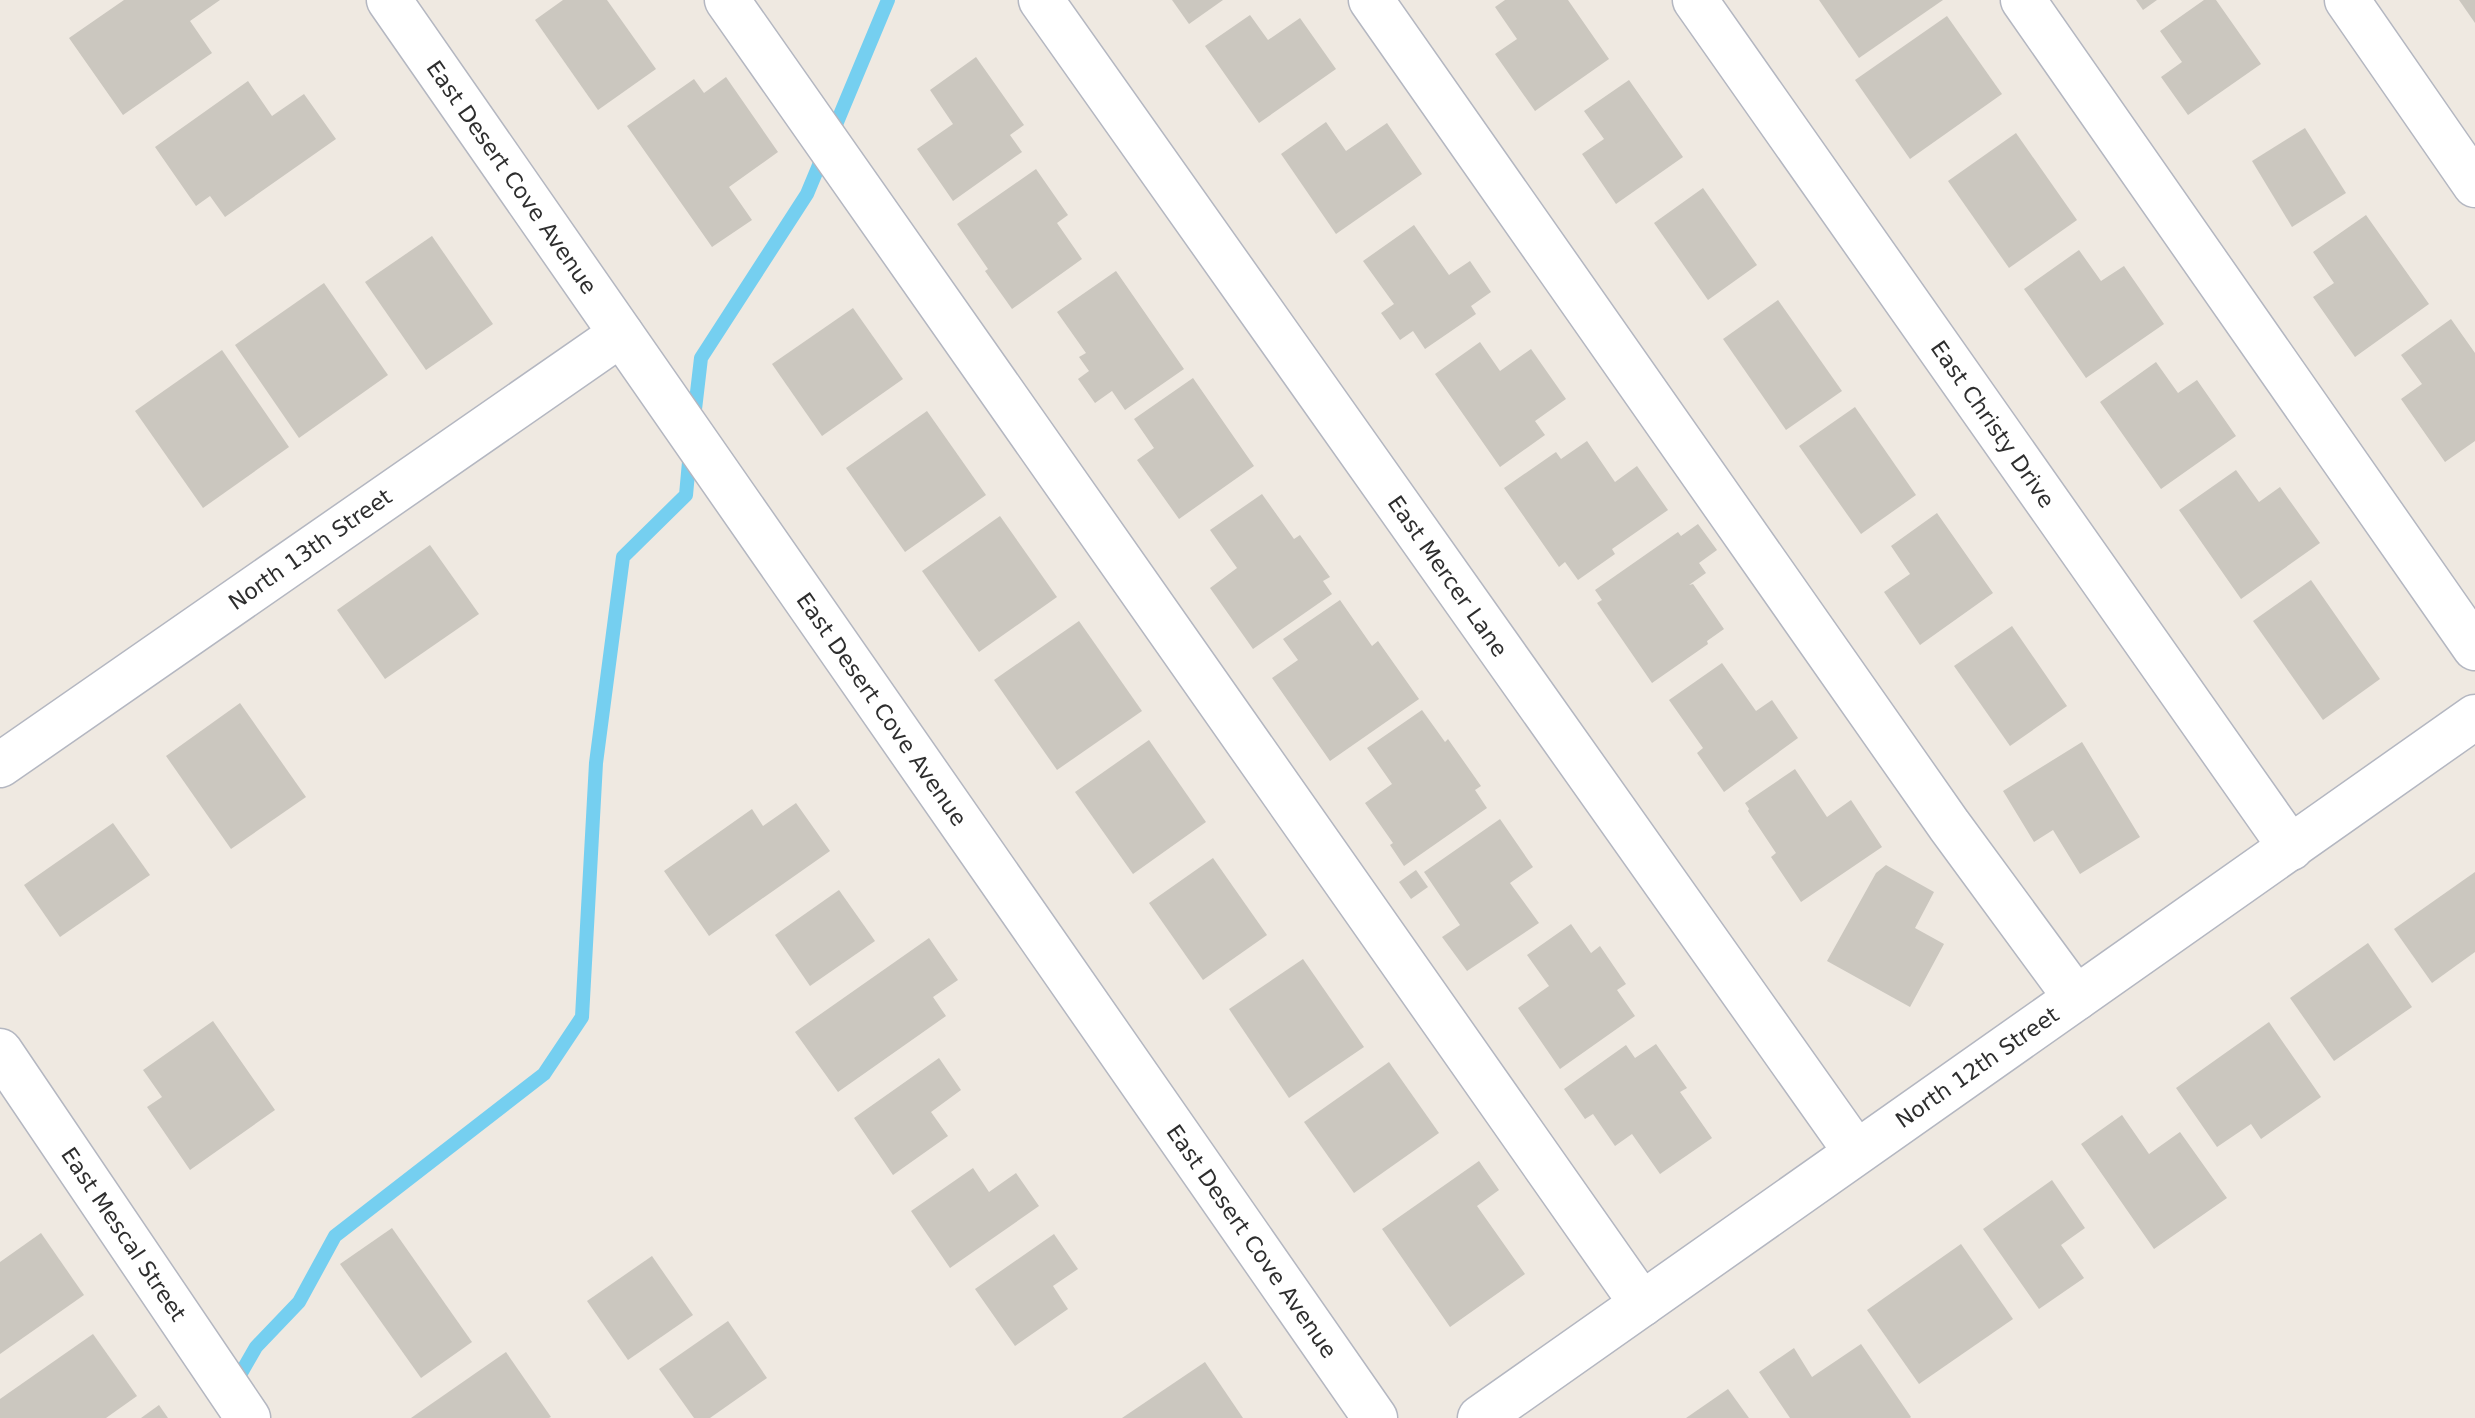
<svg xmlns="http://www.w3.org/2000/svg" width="2475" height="1418" viewBox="0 0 2475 1418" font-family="'DejaVu Sans',sans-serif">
  <rect width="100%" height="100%" fill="#efe9e1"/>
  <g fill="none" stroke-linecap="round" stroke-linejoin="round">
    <g stroke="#75cff0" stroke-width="14">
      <polyline points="694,418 701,358 807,194 888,0"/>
      <polyline points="233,1387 256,1347 299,1302 335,1236 544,1074 582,1017 596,763 623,557 686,495 690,451"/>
    </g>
  </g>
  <g fill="#cbc7bf">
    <polygon points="124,0 220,0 190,21 212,53 123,115 69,38"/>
    <polygon points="563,0 607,0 656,69 598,110 535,20"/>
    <polygon points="1172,0 1223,0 1189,24"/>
    <polygon points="1505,0 1568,0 1609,59 1535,111 1495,54 1517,39 1495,7"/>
    <polygon points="1819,0 1943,0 1859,58"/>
    <polygon points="2136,0 2157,0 2143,10"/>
    <polygon points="2204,0 2216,0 2261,64 2188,115 2161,77 2182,62 2160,31"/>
    <polygon points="2459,0 2475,0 2475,23"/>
    <polygon points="1250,15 1268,40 1300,18 1336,69 1259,123 1205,46"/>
    <polygon points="1947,16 2002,94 1910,159 1855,80"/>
    <polygon points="976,57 1024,125 1010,135 1022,152 953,201 917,149 953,124 930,90"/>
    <polygon points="726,77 778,152 729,187 752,220 712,247 627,126 694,79 704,93"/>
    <polygon points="1629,80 1683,157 1616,204 1582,154 1604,139 1584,111"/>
    <polygon points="248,81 272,116 304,94 336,139 225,217 210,196 196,206 155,147"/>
    <polygon points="1326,122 1346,151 1387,123 1422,174 1336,234 1281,154"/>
    <polygon points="2305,128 2346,193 2292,227 2252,161"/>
    <polygon points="2016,133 2077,220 2009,268 1948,181"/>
    <polygon points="1036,169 1068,215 1057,223 1082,259 1012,309 985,271 988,269 957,224"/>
    <polygon points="1703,188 1757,265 1708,300 1654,223"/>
    <polygon points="2366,215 2429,304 2355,357 2313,297 2334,283 2313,252"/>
    <polygon points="1414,225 1449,275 1470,261 1491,292 1471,306 1476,314 1425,349 1413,331 1400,340 1381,313 1394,304 1363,261"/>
    <polygon points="432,236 493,324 426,370 365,282"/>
    <polygon points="2079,250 2101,281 2124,266 2164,324 2086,378 2024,289"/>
    <polygon points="1116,271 1184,369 1125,410 1112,391 1095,403 1078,379 1089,371 1079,357 1086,353 1057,312"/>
    <polygon points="324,283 388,375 299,438 235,345"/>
    <polygon points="1778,300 1842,391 1786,430 1723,339"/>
    <polygon points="853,308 903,379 822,436 772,364"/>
    <polygon points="2451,319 2475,353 2475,441 2445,462 2401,399 2422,384 2401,355"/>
    <polygon points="1480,342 1500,371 1531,349 1566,399 1535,421 1545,435 1500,467 1435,374"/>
    <polygon points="222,350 289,447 203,508 135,411"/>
    <polygon points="2156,362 2178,393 2197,380 2236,436 2161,489 2100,402"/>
    <polygon points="1193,378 1254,466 1179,519 1137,460 1154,448 1134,419"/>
    <polygon points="1855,407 1916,495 1861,534 1799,446"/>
    <polygon points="927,411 986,495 905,552 846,468"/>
    <polygon points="1587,441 1615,482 1637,466 1668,510 1612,549 1615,554 1578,580 1565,562 1559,567 1504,488 1556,452 1561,459"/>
    <polygon points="2236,470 2259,502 2280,487 2320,543 2241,599 2179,510"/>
    <polygon points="1262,494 1294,539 1300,535 1330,577 1323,581 1332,594 1253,649 1210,588 1237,568 1210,530"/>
    <polygon points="1937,513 1993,593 1920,645 1884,592 1910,574 1891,546"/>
    <polygon points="1000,516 1057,597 979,652 922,571"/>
    <polygon points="1698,524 1717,550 1699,563 1706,573 1689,585 1693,584 1724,629 1707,641 1708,644 1652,683 1597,603 1602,600 1595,590 1678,532 1681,536"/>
    <polygon points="430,545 479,614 385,679 337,610"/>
    <polygon points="2311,580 2380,679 2323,720 2253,621"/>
    <polygon points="1340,600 1372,646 1378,641 1419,699 1330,761 1272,678 1298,660 1283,639"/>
    <polygon points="1079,621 1142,711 1057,770 994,680"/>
    <polygon points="2012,626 2067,706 2010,746 1954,666"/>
    <polygon points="1722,663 1756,711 1772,700 1798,738 1724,792 1697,753 1703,748 1669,700"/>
    <polygon points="240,703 306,797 231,849 166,756"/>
    <polygon points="1422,710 1445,742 1448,739 1481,786 1475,790 1487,808 1404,866 1390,845 1393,843 1365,803 1392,784 1367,748"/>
    <polygon points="1149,740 1206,822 1133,874 1075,792"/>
    <polygon points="2082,742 2140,837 2080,874 2053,830 2034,842 2003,791"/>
    <polygon points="1795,769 1827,817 1851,800 1882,847 1801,902 1771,857 1776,853 1748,811 1749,809 1745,803"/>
    <polygon points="796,803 830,851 709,936 664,871 752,809 763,826"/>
    <polygon points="1500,819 1533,867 1510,883 1539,923 1467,971 1442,937 1460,925 1424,872"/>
    <polygon points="113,823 150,875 60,937 24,885"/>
    <polygon points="1213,858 1267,935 1203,980 1149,903"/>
    <polygon points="1886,865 1934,892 1915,928 1944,944 1910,1007 1827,961 1876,873"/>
    <polygon points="1416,870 1428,887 1411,899 1399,882"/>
    <polygon points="2475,872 2475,952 2432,983 2394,929"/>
    <polygon points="839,890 875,941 810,986 775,935"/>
    <polygon points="1571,924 1591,953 1600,946 1626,984 1617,990 1635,1016 1560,1069 1518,1008 1549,986 1527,955"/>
    <polygon points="929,938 958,980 933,997 946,1016 838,1092 795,1032"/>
    <polygon points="2368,943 2412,1007 2334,1061 2290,998"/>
    <polygon points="1303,959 1364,1047 1289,1098 1229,1009"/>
    <polygon points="213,1021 275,1110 190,1170 147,1107 162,1097 143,1070"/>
    <polygon points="2269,1022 2321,1097 2261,1139 2251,1124 2217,1147 2176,1088"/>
    <polygon points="1656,1044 1687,1088 1680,1092 1712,1138 1660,1174 1632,1134 1615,1146 1593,1114 1585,1119 1564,1089 1626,1045 1635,1058"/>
    <polygon points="939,1058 961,1090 931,1112 948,1136 893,1175 854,1118"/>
    <polygon points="1389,1062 1439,1133 1354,1193 1304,1122"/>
    <polygon points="2122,1115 2149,1154 2180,1132 2227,1198 2154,1249 2081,1144"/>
    <polygon points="1479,1161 1499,1190 1477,1206 1525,1274 1450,1327 1382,1229"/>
    <polygon points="973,1168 989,1192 1016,1173 1039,1206 950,1268 911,1211"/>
    <polygon points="2052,1180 2085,1228 2061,1245 2084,1278 2039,1309 1983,1229"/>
    <polygon points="392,1228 472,1342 421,1378 340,1264"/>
    <polygon points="41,1233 84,1295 0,1354 0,1262"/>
    <polygon points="1054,1234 1078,1269 1053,1286 1068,1309 1015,1346 975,1289"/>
    <polygon points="1961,1244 2013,1319 1919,1384 1867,1310"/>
    <polygon points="652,1256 693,1315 628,1360 587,1301"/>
    <polygon points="728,1321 767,1378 710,1418 694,1418 659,1369"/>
    <polygon points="93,1334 137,1396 106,1418 0,1418 0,1399"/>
    <polygon points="1861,1344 1911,1417 1910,1418 1790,1418 1759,1372 1794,1348 1812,1377"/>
    <polygon points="506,1352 551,1417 549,1418 411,1418"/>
    <polygon points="1205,1362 1243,1418 1122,1418"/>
    <polygon points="1728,1389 1749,1418 1686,1418"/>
    <polygon points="159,1405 168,1418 141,1418"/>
  </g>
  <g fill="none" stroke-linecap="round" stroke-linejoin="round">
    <defs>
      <g id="minor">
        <polyline points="389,0 1375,1418"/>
        <polyline points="727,0 1642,1304"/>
        <polyline points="1041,0 1856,1152"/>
        <polyline points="1371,0 1949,825 2076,998"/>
        <polyline points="1695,0 2291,848"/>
        <polyline points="2023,0 2475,648"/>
        <polyline points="2347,0 2475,185"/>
        <polyline points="0,765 621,334"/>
        <polyline points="0,1051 248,1418"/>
        <polyline points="1480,1418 2475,717"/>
      </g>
    </defs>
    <use href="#minor" stroke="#b4b7c1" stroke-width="47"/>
    <use href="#minor" stroke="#fff" stroke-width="44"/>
  </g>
  <g text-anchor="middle" stroke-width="6" stroke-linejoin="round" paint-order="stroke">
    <g font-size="22" fill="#2e2e2e" stroke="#fff">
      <text transform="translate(512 177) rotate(55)" y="8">East Desert Cove Avenue</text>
      <text transform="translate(1993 424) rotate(55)" y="8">East Christy Drive</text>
      <text transform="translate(310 549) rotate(-35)" y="8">North 13th Street</text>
      <text transform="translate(1448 576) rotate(55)" y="8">East Mercer Lane</text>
      <text transform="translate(882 709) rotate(55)" y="8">East Desert Cove Avenue</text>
      <text transform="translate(1977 1067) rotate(-35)" y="8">North 12th Street</text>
      <text transform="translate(124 1234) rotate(56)" y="8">East Mescal Street</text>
      <text transform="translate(1252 1241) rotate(55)" y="8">East Desert Cove Avenue</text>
    </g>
  </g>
</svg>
